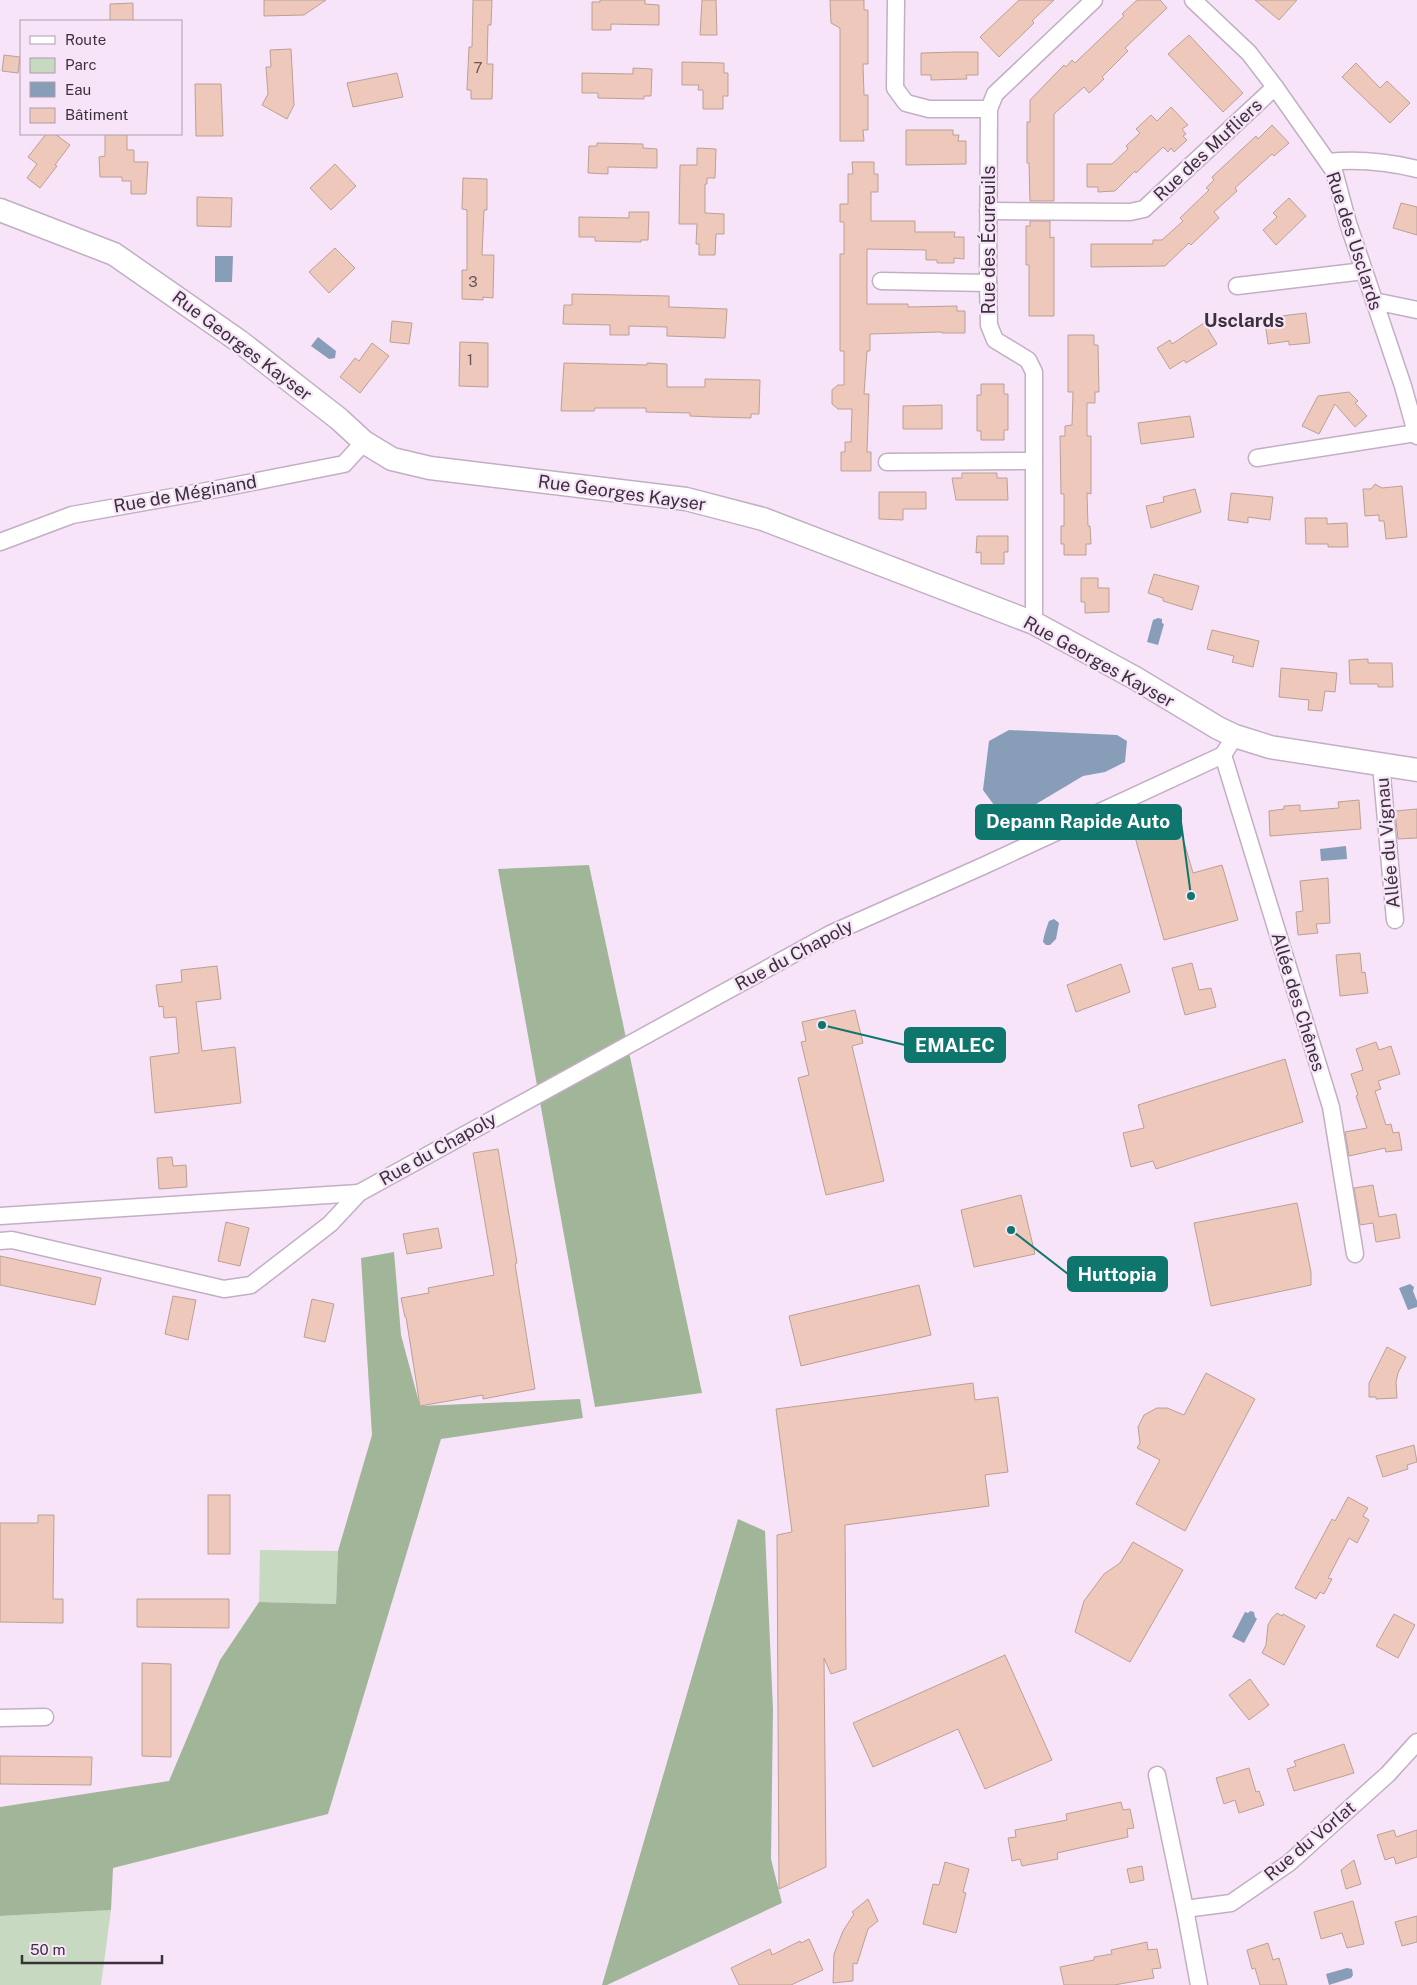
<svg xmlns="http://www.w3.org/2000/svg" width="1417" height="1985" viewBox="0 0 1417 1985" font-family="'Public Sans',sans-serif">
  <rect width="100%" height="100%" fill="#f8e4f9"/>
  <g fill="#c7d9c0">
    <polygon points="260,1550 338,1551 336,1604 259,1602"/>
    <polygon points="111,1910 101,1985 0,1985 0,1916"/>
  </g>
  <g fill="#a1b598">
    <polygon points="589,865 702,1393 595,1407 498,869"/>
    <polygon points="394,1252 401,1335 420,1406 580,1399 583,1418 441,1439 328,1814 113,1868 111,1910 0,1916 0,1807 169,1781 220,1660 259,1602 336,1604 338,1551 372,1435 361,1258"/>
    <polygon points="738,1519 765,1531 773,1709 771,1859 782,1903 607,1985 602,1985"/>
  </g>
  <g fill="#889db8">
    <polygon points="215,256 233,256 232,282 215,282"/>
    <polygon points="318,337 336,351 335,358 329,359 311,346"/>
    <polygon points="1158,618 1162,619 1162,623 1164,624 1158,645 1147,642 1153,620"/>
    <polygon points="1009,730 1117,735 1127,741 1125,762 1105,772 1083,776 1016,816 997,809 983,790 989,741"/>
    <polygon points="1346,846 1347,859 1321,861 1320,849"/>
    <path d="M1054,919L1059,923L1056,939L1050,945H1046L1043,942C1043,938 1047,926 1049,921Z"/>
    <polygon points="1410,1284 1414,1287 1413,1291 1417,1301 1417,1307 1408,1310 1399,1288"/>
    <polygon points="1250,1611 1254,1612 1255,1617 1257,1619 1244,1643 1232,1637 1245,1612 1248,1613"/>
    <polygon points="1347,1968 1352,1969 1353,1975 1351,1978 1329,1985 1326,1974"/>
  </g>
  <g fill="#eec8ba" stroke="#bba096">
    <polygon points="264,0 326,0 304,15 264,16"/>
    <polygon points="473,0 492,0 491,25 488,25 487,64 493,64 492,99 471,99 471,90 467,90 469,47 472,47"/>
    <polygon points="600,0 645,0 645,4 659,5 659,25 611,24 611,30 592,30 592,2 600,2"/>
    <polygon points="702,0 716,0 717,35 700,35"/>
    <polygon points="830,0 864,0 864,10 868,10 868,64 863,64 864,95 868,95 868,130 863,130 864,141 840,141 840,28 831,23"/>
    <polygon points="1019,0 1054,0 1032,21 1034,23 999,57 980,37"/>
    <polygon points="1137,0 1160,0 1167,8 1125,48 1128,51 1102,77 1104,79 1089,93 1084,87 1054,114 1054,201 1030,201 1029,163 1027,163 1027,122 1030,122 1030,100 1064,65 1066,67 1072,60 1075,63 1124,16 1122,14"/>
    <polygon points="1255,0 1297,0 1279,20"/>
    <polygon points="133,3 133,21 110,21 110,4"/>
    <polygon points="1189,35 1243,93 1223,112 1168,54"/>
    <polygon points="291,49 294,105 287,119 262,105 268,94 266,67 271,67 270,50"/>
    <polygon points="955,52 978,52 978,75 966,75 967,79 931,80 931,75 921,75 921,53"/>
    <polygon points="4,55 20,57 18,73 2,71"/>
    <polygon points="682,62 724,63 724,73 728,73 728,96 723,96 723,109 703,109 703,90 698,90 699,85 682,85"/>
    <polygon points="1356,63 1380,88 1387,81 1410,103 1390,123 1342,77"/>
    <polygon points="633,68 652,69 651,96 644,96 644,99 598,98 598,93 582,93 582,73 633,74"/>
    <polygon points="397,73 403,97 353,107 347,83"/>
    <polygon points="195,84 221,84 223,136 196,136"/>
    <polygon points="1171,107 1188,125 1182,129 1186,134 1183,136 1187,140 1174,152 1171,148 1168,152 1163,147 1136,173 1135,171 1115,191 1098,192 1098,187 1087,187 1087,164 1112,164 1128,149 1126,146 1140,133 1136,129 1151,115 1157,121"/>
    <polygon points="1272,125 1289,143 1274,156 1272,154 1235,188 1237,191 1214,212 1219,218 1191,245 1189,243 1165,266 1091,267 1091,244 1153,244 1153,240 1162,240 1183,221 1180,218 1209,190 1206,188 1214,180 1212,177 1256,136 1258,139"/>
    <polygon points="906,130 953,130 953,135 959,135 958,141 966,141 966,164 906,165"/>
    <polygon points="46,134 55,134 70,145 55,165 57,166 40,188 27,178 37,164 28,157"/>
    <polygon points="105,134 127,134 127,150 134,150 134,162 148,162 146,194 131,194 131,181 122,181 122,177 100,177 99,157 105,156"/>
    <polygon points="597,143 643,144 643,148 657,149 657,168 608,167 608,174 588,173 589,146 597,146"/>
    <polygon points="697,148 716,149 715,178 707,178 707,184 705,184 705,213 724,214 724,234 716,234 715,255 699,255 699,244 696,244 697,224 679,224 680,165 697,165"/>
    <polygon points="852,162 874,162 874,174 878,174 878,192 871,192 871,221 915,221 915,232 955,232 954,237 964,237 964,259 954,258 954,263 937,263 937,260 926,260 926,250 867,249 867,304 908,304 908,307 957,306 957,311 965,311 965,333 942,333 942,332 870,334 870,351 867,351 864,394 869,394 867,452 871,452 871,471 841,471 841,452 845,452 845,442 851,442 852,409 838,409 832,404 832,390 838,385 844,385 844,351 840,351 840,254 844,254 844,222 840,222 840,204 848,204 848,174 853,174"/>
    <polygon points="335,164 356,186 331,210 310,188"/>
    <polygon points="463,178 487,179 487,210 484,210 482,255 494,255 493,298 483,297 483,300 462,299 462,270 467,270 467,210 462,209"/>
    <polygon points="197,197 232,198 231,227 197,226"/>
    <polygon points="1289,198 1306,216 1276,245 1263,230 1277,217 1273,213"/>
    <polygon points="1401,203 1417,207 1417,235 1393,228"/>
    <polygon points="629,212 649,212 648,240 641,240 641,242 595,241 595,237 579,237 579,217 629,218"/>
    <polygon points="1030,221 1050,221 1050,238 1054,237 1054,316 1029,316 1029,265 1026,265 1026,226 1030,226"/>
    <polygon points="335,248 355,268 329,293 309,272"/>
    <polygon points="572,294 669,296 669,307 727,309 725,338 667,336 667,327 629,326 629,335 610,335 610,325 563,324 564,305 572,305"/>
    <polygon points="1306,313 1310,343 1289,345 1289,341 1268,344 1265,322 1282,319 1281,316"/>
    <polygon points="392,321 412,323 409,344 390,342"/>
    <polygon points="1204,323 1217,344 1186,363 1184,360 1170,369 1157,348 1170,340 1172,344"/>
    <polygon points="1068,335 1094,335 1094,345 1098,345 1099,392 1095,392 1095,403 1087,403 1087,436 1091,436 1091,494 1087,493 1088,526 1090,526 1091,544 1086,544 1086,555 1064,555 1064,544 1061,544 1061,526 1064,526 1064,494 1061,494 1060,436 1065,436 1065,426 1072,425 1073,392 1068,392"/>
    <polygon points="460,342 488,343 488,387 459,386"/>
    <polygon points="372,343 389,356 360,393 340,377 355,358 359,361"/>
    <polygon points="564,363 647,365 647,363 667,364 667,387 705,387 705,379 760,380 759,414 751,414 751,418 713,417 690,416 690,413 646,412 646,408 595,408 594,411 561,411"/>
    <polygon points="981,384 1004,384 1004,394 1008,394 1008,430 1004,430 1004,440 981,440 981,431 977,431 977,395 981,395"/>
    <polygon points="1349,392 1358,401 1355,403 1367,416 1355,427 1335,404 1319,434 1302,426 1318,396"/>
    <polygon points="942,405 942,429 903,429 903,406"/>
    <polygon points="1190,416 1194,437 1141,444 1138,423"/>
    <polygon points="962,473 997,473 997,478 1007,478 1008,500 956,500 952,478 962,478"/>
    <polygon points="1375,484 1382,488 1402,486 1407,537 1386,539 1384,521 1379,521 1379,515 1365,516 1363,489 1371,489"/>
    <polygon points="1195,489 1201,512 1151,528 1146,506 1164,502 1163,497"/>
    <polygon points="879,492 926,492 926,509 903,509 903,520 879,519"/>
    <polygon points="1231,493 1273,497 1270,520 1248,517 1248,523 1228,520"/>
    <polygon points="1305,518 1327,518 1327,524 1347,523 1348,547 1328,547 1328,544 1306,544"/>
    <polygon points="977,536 1008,536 1008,552 1004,552 1004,564 981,564 981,552 976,553"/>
    <polygon points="1154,574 1199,586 1192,610 1163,601 1163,598 1148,593"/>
    <polygon points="1081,578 1098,578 1098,588 1109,588 1109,612 1085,613 1085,602 1081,602"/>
    <polygon points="1212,630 1259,641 1253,667 1232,662 1234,656 1207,649"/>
    <polygon points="1368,659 1368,663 1392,663 1393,687 1378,687 1378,684 1350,684 1349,660"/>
    <polygon points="1281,668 1337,673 1335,692 1325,691 1322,711 1308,710 1309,700 1279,697"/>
    <polygon points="1359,800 1361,829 1270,836 1269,811 1284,809 1284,806 1300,805 1300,811 1339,808 1338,802"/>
    <polygon points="1417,809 1417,838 1398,839 1395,811"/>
    <polygon points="1177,818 1193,873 1222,865 1238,920 1164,940 1133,830"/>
    <polygon points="1328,878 1330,923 1316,924 1318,933 1298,935 1296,912 1303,911 1300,881"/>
    <polygon points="1360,953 1362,973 1365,972 1368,993 1340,996 1336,955"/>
    <polygon points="1192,963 1199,990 1211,988 1216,1007 1185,1015 1172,968"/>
    <polygon points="1121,964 1130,992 1076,1012 1067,985"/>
    <polygon points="217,966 221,999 196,1002 202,1051 235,1047 241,1103 155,1113 150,1057 179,1053 176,1017 164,1018 163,1006 159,1007 156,985 182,982 181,970"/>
    <polygon points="855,1010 863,1043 852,1046 884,1181 826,1195 798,1078 809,1075 801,1042 806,1041 802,1022"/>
    <polygon points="1376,1042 1379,1050 1391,1046 1400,1074 1378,1081 1381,1089 1375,1091 1386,1125 1391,1124 1393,1133 1399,1132 1402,1150 1386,1152 1385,1148 1349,1156 1345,1132 1367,1128 1356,1096 1358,1095 1351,1074 1363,1070 1356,1049"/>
    <polygon points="1285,1059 1303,1122 1156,1169 1153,1161 1131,1167 1123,1133 1144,1128 1138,1105"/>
    <polygon points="498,1149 517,1263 515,1264 535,1389 483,1399 483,1395 420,1406 406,1317 405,1317 401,1298 429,1293 428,1288 494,1275 473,1153"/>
    <polygon points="172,1157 173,1166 186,1165 187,1187 159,1189 157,1158"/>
    <polygon points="1373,1185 1379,1217 1396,1214 1400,1238 1376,1242 1373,1223 1360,1225 1354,1188"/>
    <polygon points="1021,1195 1035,1254 974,1267 961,1210"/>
    <polygon points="1297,1203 1311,1272 1311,1285 1211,1306 1194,1223"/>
    <polygon points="226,1222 249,1228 240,1266 218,1261"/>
    <polygon points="438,1228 442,1248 407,1254 403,1234"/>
    <polygon points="0,1256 101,1278 95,1305 0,1285"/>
    <polygon points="919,1285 931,1335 801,1366 789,1316"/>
    <polygon points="173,1296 196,1300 188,1340 165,1334"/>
    <polygon points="312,1299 334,1304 325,1342 304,1337"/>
    <polygon points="1387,1347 1406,1357 1398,1373 1396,1382 1397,1398 1376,1399 1376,1397 1369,1397 1369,1383"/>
    <polygon points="1206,1373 1255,1399 1185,1531 1136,1504 1160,1460 1137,1448 1140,1443 1138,1427 1144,1415 1157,1408 1167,1408 1184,1415"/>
    <polygon points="973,1383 975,1400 998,1397 1008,1472 985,1475 989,1506 845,1525 846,1669 831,1674 824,1658 826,1867 779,1889 777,1535 792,1532 776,1409"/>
    <polygon points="1414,1445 1417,1462 1407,1465 1408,1469 1383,1477 1376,1456"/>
    <rect x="208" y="1495" width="22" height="59"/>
    <polygon points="1348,1497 1368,1508 1363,1516 1369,1520 1357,1543 1349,1538 1328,1578 1332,1579 1324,1594 1320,1592 1316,1599 1295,1588 1332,1519 1335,1521"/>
    <polygon points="38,1515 54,1515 53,1599 63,1599 63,1623 0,1622 0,1523 38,1523"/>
    <polygon points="1133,1542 1183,1570 1130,1662 1075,1632 1084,1601 1104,1574 1120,1563"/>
    <polygon points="137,1599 229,1599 229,1628 137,1627"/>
    <polygon points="1277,1613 1282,1616 1283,1614 1305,1626 1284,1665 1262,1653 1266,1645 1268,1625 1272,1618"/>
    <polygon points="1394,1614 1415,1625 1398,1658 1376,1646"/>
    <polygon points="1005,1655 1052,1760 985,1789 958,1729 873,1767 853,1723"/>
    <polygon points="142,1663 171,1664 171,1757 142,1756"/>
    <polygon points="1250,1679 1269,1705 1249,1720 1229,1695"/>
    <polygon points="1344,1744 1354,1773 1294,1791 1287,1769 1296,1766 1294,1761"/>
    <polygon points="0,1756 92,1757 91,1785 0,1784"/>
    <polygon points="1249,1768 1256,1792 1259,1791 1264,1805 1239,1813 1235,1800 1224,1804 1216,1778"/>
    <polygon points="1121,1802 1123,1810 1130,1809 1134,1828 1127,1829 1128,1837 1057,1853 1058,1859 1022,1866 1020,1859 1012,1861 1008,1838 1016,1837 1015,1830 1067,1820 1066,1814"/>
    <polygon points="1394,1830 1396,1837 1417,1830 1417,1857 1396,1864 1394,1857 1385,1860 1377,1835"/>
    <polygon points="1354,1860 1361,1884 1346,1889 1341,1870"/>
    <polygon points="945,1862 969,1869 963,1892 966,1893 956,1933 923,1924 933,1884 939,1885"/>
    <polygon points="1142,1866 1144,1880 1130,1883 1127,1869"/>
    <polygon points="868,1899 878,1921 868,1929 857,1964 853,1963 853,1981 833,1983 834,1954 843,1931 854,1914 852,1912"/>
    <polygon points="1353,1901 1364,1944 1347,1948 1342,1933 1321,1939 1314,1912"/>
    <polygon points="1417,1916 1417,1942 1402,1946 1395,1922"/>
    <polygon points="809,1939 823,1970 791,1985 739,1985 731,1968 770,1949 772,1955 800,1941 801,1943"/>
    <polygon points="1147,1942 1148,1950 1157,1949 1161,1968 1152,1969 1154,1978 1114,1985 1064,1985 1060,1967 1094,1960 1094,1957 1112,1954 1111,1950"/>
    <polygon points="1268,1943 1273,1960 1279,1958 1287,1985 1260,1985 1255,1968 1252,1969 1247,1950"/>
  </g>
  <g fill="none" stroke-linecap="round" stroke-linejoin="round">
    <defs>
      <g id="street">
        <polyline points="896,0 895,88 906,103 929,109 989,109"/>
        <polyline points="1193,0 1249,53 1275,87 1334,171 1348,223 1403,386 1417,436"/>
        <path d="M1328,162C1358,159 1388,162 1417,169"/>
        <polyline points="988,211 1130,212 1144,209 1275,87"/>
        <polyline points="881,281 988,283"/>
        <polyline points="1237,286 1364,271"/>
        <polyline points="1374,301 1417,310"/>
        <polyline points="1257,458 1416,433"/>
        <polyline points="887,462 1034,461"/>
        <polyline points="0,542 72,515 212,490 344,464 364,442"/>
        <polyline points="1034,623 1034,372 1028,360 995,340 989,325 988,283 989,109 995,94 1094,0"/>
        <polyline points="1223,755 1331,1107 1355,1254"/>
        <polyline points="1381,765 1395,920"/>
        <polyline points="0,1216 359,1193"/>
        <polyline points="0,1241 12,1240 224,1289 251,1285 330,1224 359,1193 830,934 983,866 1223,755 1235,736"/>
        <polyline points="0,1718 45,1717"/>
        <polyline points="1157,1775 1185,1909 1199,1985"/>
        <polyline points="1185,1909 1231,1903 1289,1863 1388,1774 1417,1742"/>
      </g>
      <polyline id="secondary" points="0,210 114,254 239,341 339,419 364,442 392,459 430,468 686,499 763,519 1034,623 1135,678 1218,728 1235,736 1270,747 1417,770"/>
    </defs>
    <use href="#street" stroke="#c2afc3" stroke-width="19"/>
    <use href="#secondary" stroke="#c2afc3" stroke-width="25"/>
    <use href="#street" stroke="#fff" stroke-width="16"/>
    <use href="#secondary" stroke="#fff" stroke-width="22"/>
  </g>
  <g text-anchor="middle" stroke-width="4.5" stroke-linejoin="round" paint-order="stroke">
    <g font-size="15" fill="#67585b">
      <text x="478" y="73">7</text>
      <text x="473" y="287">3</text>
      <text x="470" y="365">1</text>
    </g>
    <g font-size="18" fill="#3a323b" stroke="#f8e4f9">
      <text transform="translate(1208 150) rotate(-43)" y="6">Rue des Mufliers</text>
      <text transform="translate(989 240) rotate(-90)" y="6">Rue des Écureuils</text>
      <text transform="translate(1354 241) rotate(72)" y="6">Rue des Usclards</text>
      <text transform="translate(242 346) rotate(37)" y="6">Rue Georges Kayser</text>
      <text transform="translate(622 493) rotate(8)" y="6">Rue Georges Kayser</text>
      <text transform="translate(185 494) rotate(-10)" y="6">Rue de Méginand</text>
      <text transform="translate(1099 662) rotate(29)" y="6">Rue Georges Kayser</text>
      <text transform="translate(1388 843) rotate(-95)" y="6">Allée du Vignau</text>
      <text transform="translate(794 955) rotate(-28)" y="6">Rue du Chapoly</text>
      <text transform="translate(1298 1002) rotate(73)" y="6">Allée des Chênes</text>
      <text transform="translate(438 1149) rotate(-29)" y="6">Rue du Chapoly</text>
      <text transform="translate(1310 1841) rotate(-40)" y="6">Rue du Vorlat</text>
    </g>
    <g font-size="19" font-weight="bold" fill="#3a323b" stroke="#f8e4f9">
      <text x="1244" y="327">Usclards</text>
    </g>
  </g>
  <path fill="none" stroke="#0f766e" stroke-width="2" d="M1191 896L1181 822M822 1025L905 1045M1011 1230L1068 1274"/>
  <g fill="#0f766e" stroke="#f8e4f9" stroke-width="2">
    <circle cx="1191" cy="896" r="5"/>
    <circle cx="822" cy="1025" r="5"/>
    <circle cx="1011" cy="1230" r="5"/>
  </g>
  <g fill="#0f766e" stroke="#0f766e" stroke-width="2">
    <rect x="976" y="805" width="205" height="34" rx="5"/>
    <rect x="905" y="1028" width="100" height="34" rx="5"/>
    <rect x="1068" y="1257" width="99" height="34" rx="5"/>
  </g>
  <g font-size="19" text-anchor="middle" font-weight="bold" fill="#fff">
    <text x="1078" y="828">Depann Rapide Auto</text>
    <text x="955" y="1052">EMALEC</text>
    <text x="1117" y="1281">Huttopia</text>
  </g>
  <rect x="20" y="20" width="162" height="115" fill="#f8e4f9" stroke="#ac9dad"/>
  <rect x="30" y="36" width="25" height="8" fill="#ffffff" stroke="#ac9dad"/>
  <text x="65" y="45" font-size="15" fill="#3a323b">Route</text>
  <rect x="30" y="58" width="25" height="15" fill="#c7d9c0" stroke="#ac9dad"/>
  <text x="65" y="70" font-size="15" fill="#3a323b">Parc</text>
  <rect x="30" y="82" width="25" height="15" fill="#889db8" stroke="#ac9dad"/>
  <text x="65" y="95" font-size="15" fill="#3a323b">Eau</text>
  <rect x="30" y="108" width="25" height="15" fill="#eec8ba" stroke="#ac9dad"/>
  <text x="65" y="120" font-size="15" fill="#3a323b">Bâtiment</text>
  <path d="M22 1955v8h140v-8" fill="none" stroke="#3a323b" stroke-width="2.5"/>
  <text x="30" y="1955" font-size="15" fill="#3a323b" stroke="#f8e4f9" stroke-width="4" paint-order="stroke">50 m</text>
</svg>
